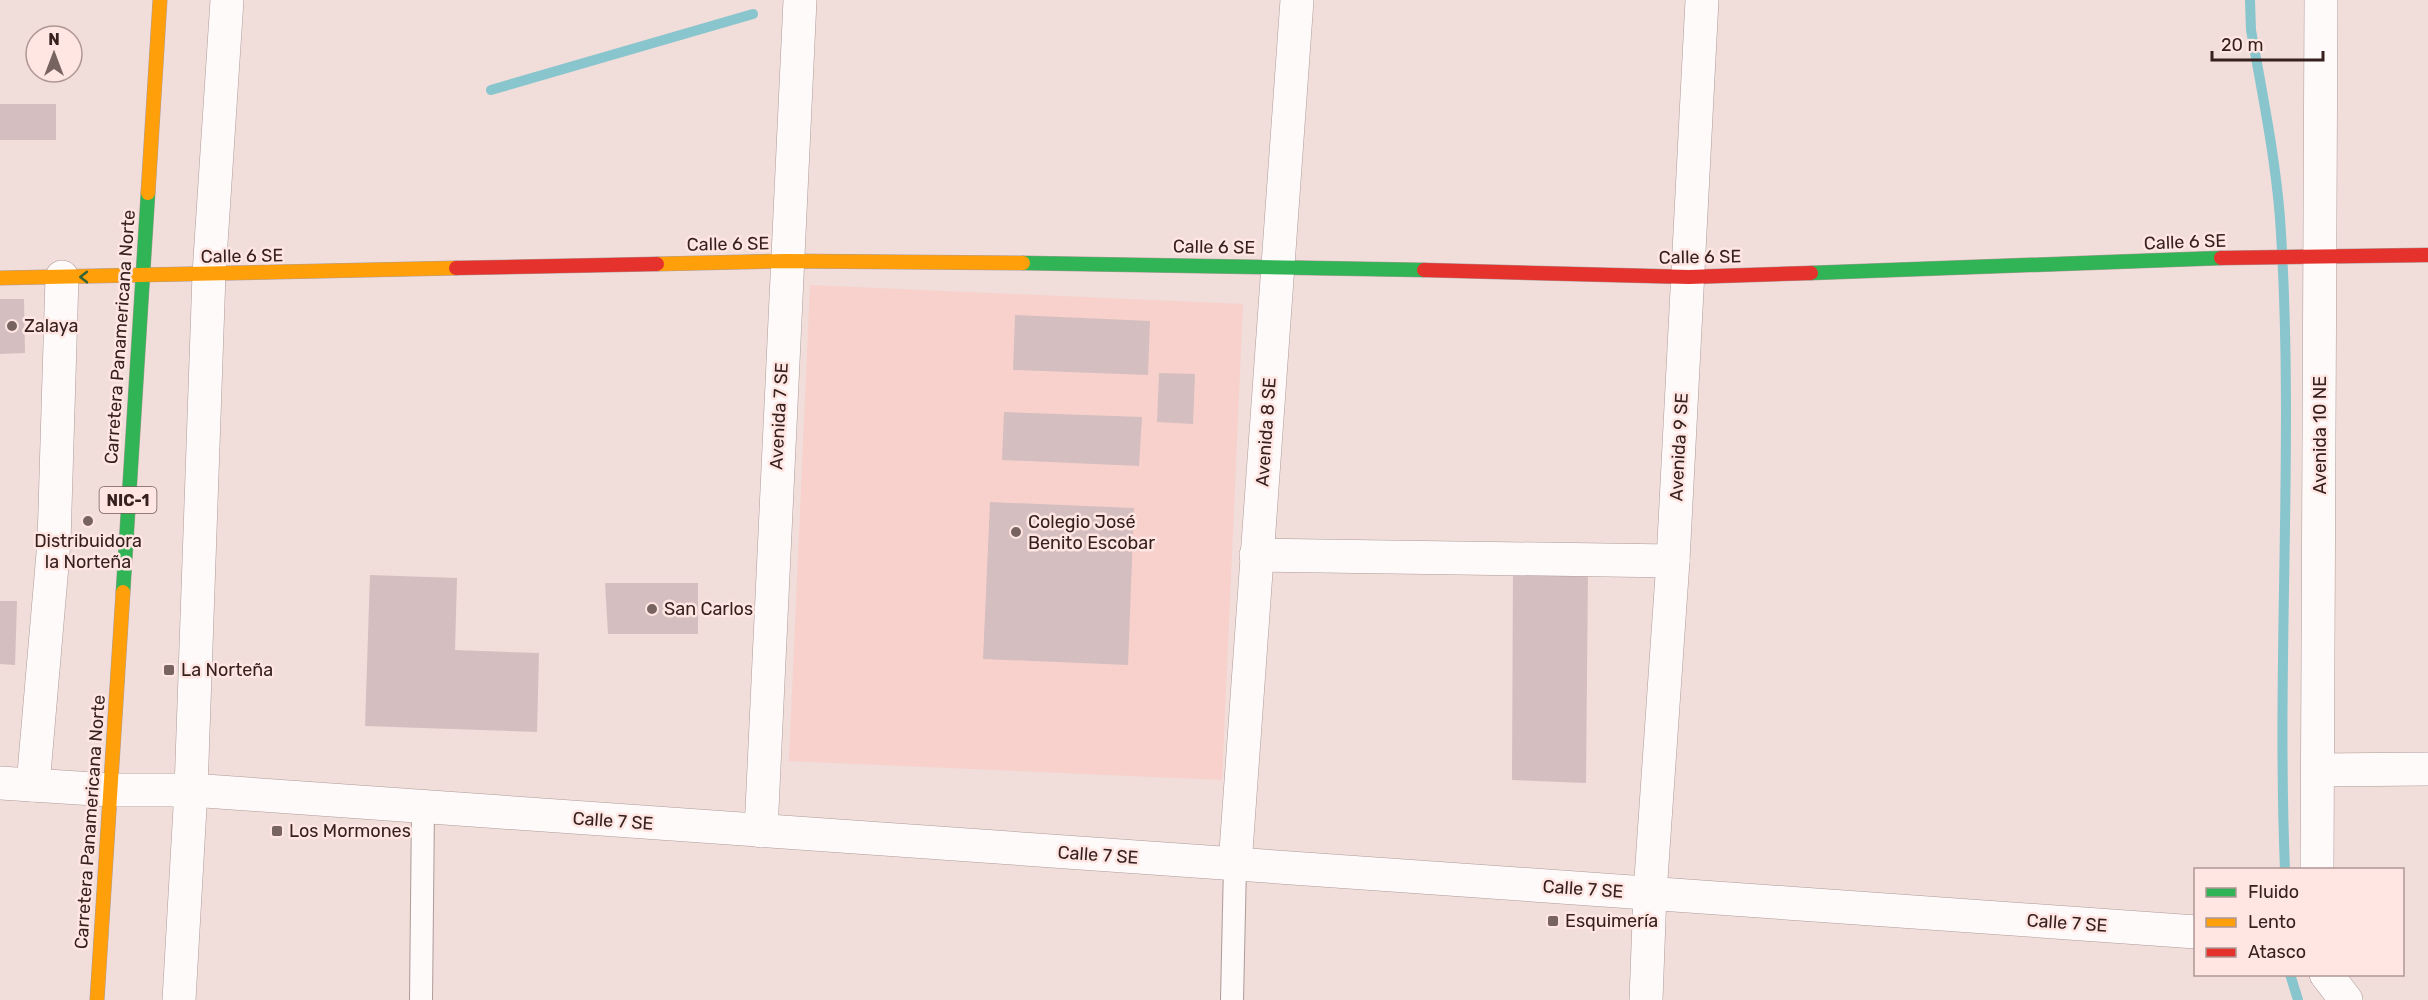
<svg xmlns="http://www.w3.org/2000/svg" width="2428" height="1000" viewBox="0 0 2428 1000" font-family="Rubik,sans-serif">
  <rect width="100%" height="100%" fill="#f1ddda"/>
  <polygon fill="#f8d1cc" points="810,285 1243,304 1222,780 789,761"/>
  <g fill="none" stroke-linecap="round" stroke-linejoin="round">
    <g stroke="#89c5cd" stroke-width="10">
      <path d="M2250,0L2251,30C2262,92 2275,155 2280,218C2295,435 2276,653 2285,870"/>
      <polyline points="491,90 753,14"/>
      <polyline points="2290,974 2298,1000"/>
    </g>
  </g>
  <g fill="#d5bebf">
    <rect x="0" y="104" width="56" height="36"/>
    <polygon points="0,299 24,299 25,353 0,354"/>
    <polygon points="1015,315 1150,321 1148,375 1013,370"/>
    <polygon points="1159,373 1195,374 1193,424 1157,422"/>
    <polygon points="1004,412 1142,417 1139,466 1002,460"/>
    <polygon points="990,502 1134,508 1128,665 983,659"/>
    <polygon points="1513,566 1588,568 1586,783 1512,780"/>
    <polygon points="370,575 457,578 455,650 539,653 537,732 365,726"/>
    <polygon points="605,583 698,583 698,634 608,634"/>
    <polygon points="0,601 17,601 15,665 0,664"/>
  </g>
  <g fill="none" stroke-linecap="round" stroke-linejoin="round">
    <defs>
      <g id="lane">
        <polyline points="421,1000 423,808"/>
        <polyline points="1232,1000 1235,865"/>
      </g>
      <g id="street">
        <polyline points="1256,555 1673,561"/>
        <polyline points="2318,770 2428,769"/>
        <polyline points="0,783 109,790 191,790 2196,932"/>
        <polyline points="33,785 54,542 62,277"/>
        <polyline points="761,831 800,0"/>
        <polyline points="1235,865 1297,0"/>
        <polyline points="2317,870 2321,0"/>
        <polyline points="2326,974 2346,1000"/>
        <polyline points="179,1000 191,790 209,274 227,0"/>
        <polyline points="1646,1000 1650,893 1673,561 1702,0"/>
      </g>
      <g id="fast">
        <polyline points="1023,263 1424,270"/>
        <polyline points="1811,273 2221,258"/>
        <polyline points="123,592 148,193"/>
      </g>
      <g id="slow">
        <polyline points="148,193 160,0"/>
        <polyline points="657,264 786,261 1023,263"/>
        <polyline points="0,278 456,268"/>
        <polyline points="97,1000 123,592"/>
      </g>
      <g id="jam">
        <polyline points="2221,258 2428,255"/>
        <polyline points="456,268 657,264"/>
        <polyline points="1424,270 1689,277 1811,273"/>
      </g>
    </defs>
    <use href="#lane" stroke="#ae9b99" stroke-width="24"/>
    <use href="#street" stroke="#ae9b99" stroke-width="34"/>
    <use href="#fast" stroke="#ae9b99" stroke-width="15"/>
    <use href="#slow" stroke="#ae9b99" stroke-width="15"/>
    <use href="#jam" stroke="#ae9b99" stroke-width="15"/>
    <use href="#lane" stroke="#fdfaf9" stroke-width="22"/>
    <use href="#street" stroke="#fdfaf9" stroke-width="33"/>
    <use href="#fast" stroke="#30b455" stroke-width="14"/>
    <use href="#slow" stroke="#ff9f0a" stroke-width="14"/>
    <use href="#jam" stroke="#e5322d" stroke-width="14"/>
  </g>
  <defs><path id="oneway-chevron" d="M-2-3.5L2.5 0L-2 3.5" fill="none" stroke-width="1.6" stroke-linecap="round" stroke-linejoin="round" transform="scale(1.5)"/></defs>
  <use stroke="#336337" href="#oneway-chevron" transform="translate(84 277) rotate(180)"/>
  <g fill="#776360" stroke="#ffe6e3" stroke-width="2">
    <circle cx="12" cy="326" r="6"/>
    <circle cx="88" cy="521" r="6"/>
    <circle cx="1016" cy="532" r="6"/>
    <circle cx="652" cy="609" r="6"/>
    <rect x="163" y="664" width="12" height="12" rx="3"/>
    <rect x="271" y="825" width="12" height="12" rx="3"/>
    <rect x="1547" y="915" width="12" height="12" rx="3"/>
  </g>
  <g text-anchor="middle" stroke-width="5" stroke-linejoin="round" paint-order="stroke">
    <rect fill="#ffe6e3" stroke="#725c59" stroke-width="1.5" x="99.5" y="487" width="57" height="26" rx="4.5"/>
    <g font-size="16" font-weight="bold" fill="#36211e">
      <text x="128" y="506">NIC-1</text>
    </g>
    <g font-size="18" fill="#36211e" stroke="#ffe6e3">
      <text transform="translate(2185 242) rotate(-2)" y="6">Calle 6 SE</text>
      <text transform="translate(728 244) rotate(-1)" y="6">Calle 6 SE</text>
      <text transform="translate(1214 247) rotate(1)" y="6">Calle 6 SE</text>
      <text transform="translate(242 256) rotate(-1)" y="6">Calle 6 SE</text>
      <text transform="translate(1700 257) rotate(-1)" y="6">Calle 6 SE</text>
      <text transform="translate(120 337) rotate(-86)" y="6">Carretera Panamericana Norte</text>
      <text transform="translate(779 416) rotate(-87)" y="6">Avenida 7 SE</text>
      <text transform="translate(1266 432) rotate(-86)" y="6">Avenida 8 SE</text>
      <text transform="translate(2320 435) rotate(-90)" y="6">Avenida 10 NE</text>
      <text transform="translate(1679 447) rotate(-87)" y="6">Avenida 9 SE</text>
      <text transform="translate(613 821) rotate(4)" y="6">Calle 7 SE</text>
      <text transform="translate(90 822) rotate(-86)" y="6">Carretera Panamericana Norte</text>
      <text transform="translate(1098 855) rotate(4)" y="6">Calle 7 SE</text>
      <text transform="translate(1583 889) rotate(4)" y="6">Calle 7 SE</text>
      <text transform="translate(2067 923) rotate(4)" y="6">Calle 7 SE</text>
    </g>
    <g font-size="18" fill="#36211e" stroke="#ffe6e3" text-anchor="start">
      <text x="24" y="332">Zalaya</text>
      <text x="1028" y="528">Colegio José<tspan x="1028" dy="21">Benito Escobar</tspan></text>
      <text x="88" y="547" text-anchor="middle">Distribuidora<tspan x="88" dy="21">la Norteña</tspan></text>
      <text x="664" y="615">San Carlos</text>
      <text x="181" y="676">La Norteña</text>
      <text x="289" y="837">Los Mormones</text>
      <text x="1565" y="927">Esquimería</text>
    </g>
  </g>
  <rect x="2194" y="868" width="210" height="108" fill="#ffe6e3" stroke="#af9794" stroke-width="1.5"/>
  <rect x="2206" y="888" width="30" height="9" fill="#30b455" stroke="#af9794" stroke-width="1.5"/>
  <text x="2248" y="898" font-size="18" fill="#36211e">Fluido</text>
  <rect x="2206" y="918" width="30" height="9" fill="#ff9f0a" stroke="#af9794" stroke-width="1.5"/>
  <text x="2248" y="928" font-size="18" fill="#36211e">Lento</text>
  <rect x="2206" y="948" width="30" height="9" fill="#e5322d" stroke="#af9794" stroke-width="1.5"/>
  <text x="2248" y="958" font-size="18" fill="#36211e">Atasco</text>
  <g transform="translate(54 54)"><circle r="28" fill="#ffe6e3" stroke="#af9794" stroke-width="1.5"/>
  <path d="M0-4.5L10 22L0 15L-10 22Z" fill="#776360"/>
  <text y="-9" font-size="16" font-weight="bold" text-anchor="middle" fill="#36211e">N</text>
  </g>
  <path d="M2212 51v9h111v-9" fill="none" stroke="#36211e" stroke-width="3"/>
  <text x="2221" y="51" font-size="18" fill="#36211e" stroke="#ffe6e3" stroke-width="4.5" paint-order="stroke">20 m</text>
</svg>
